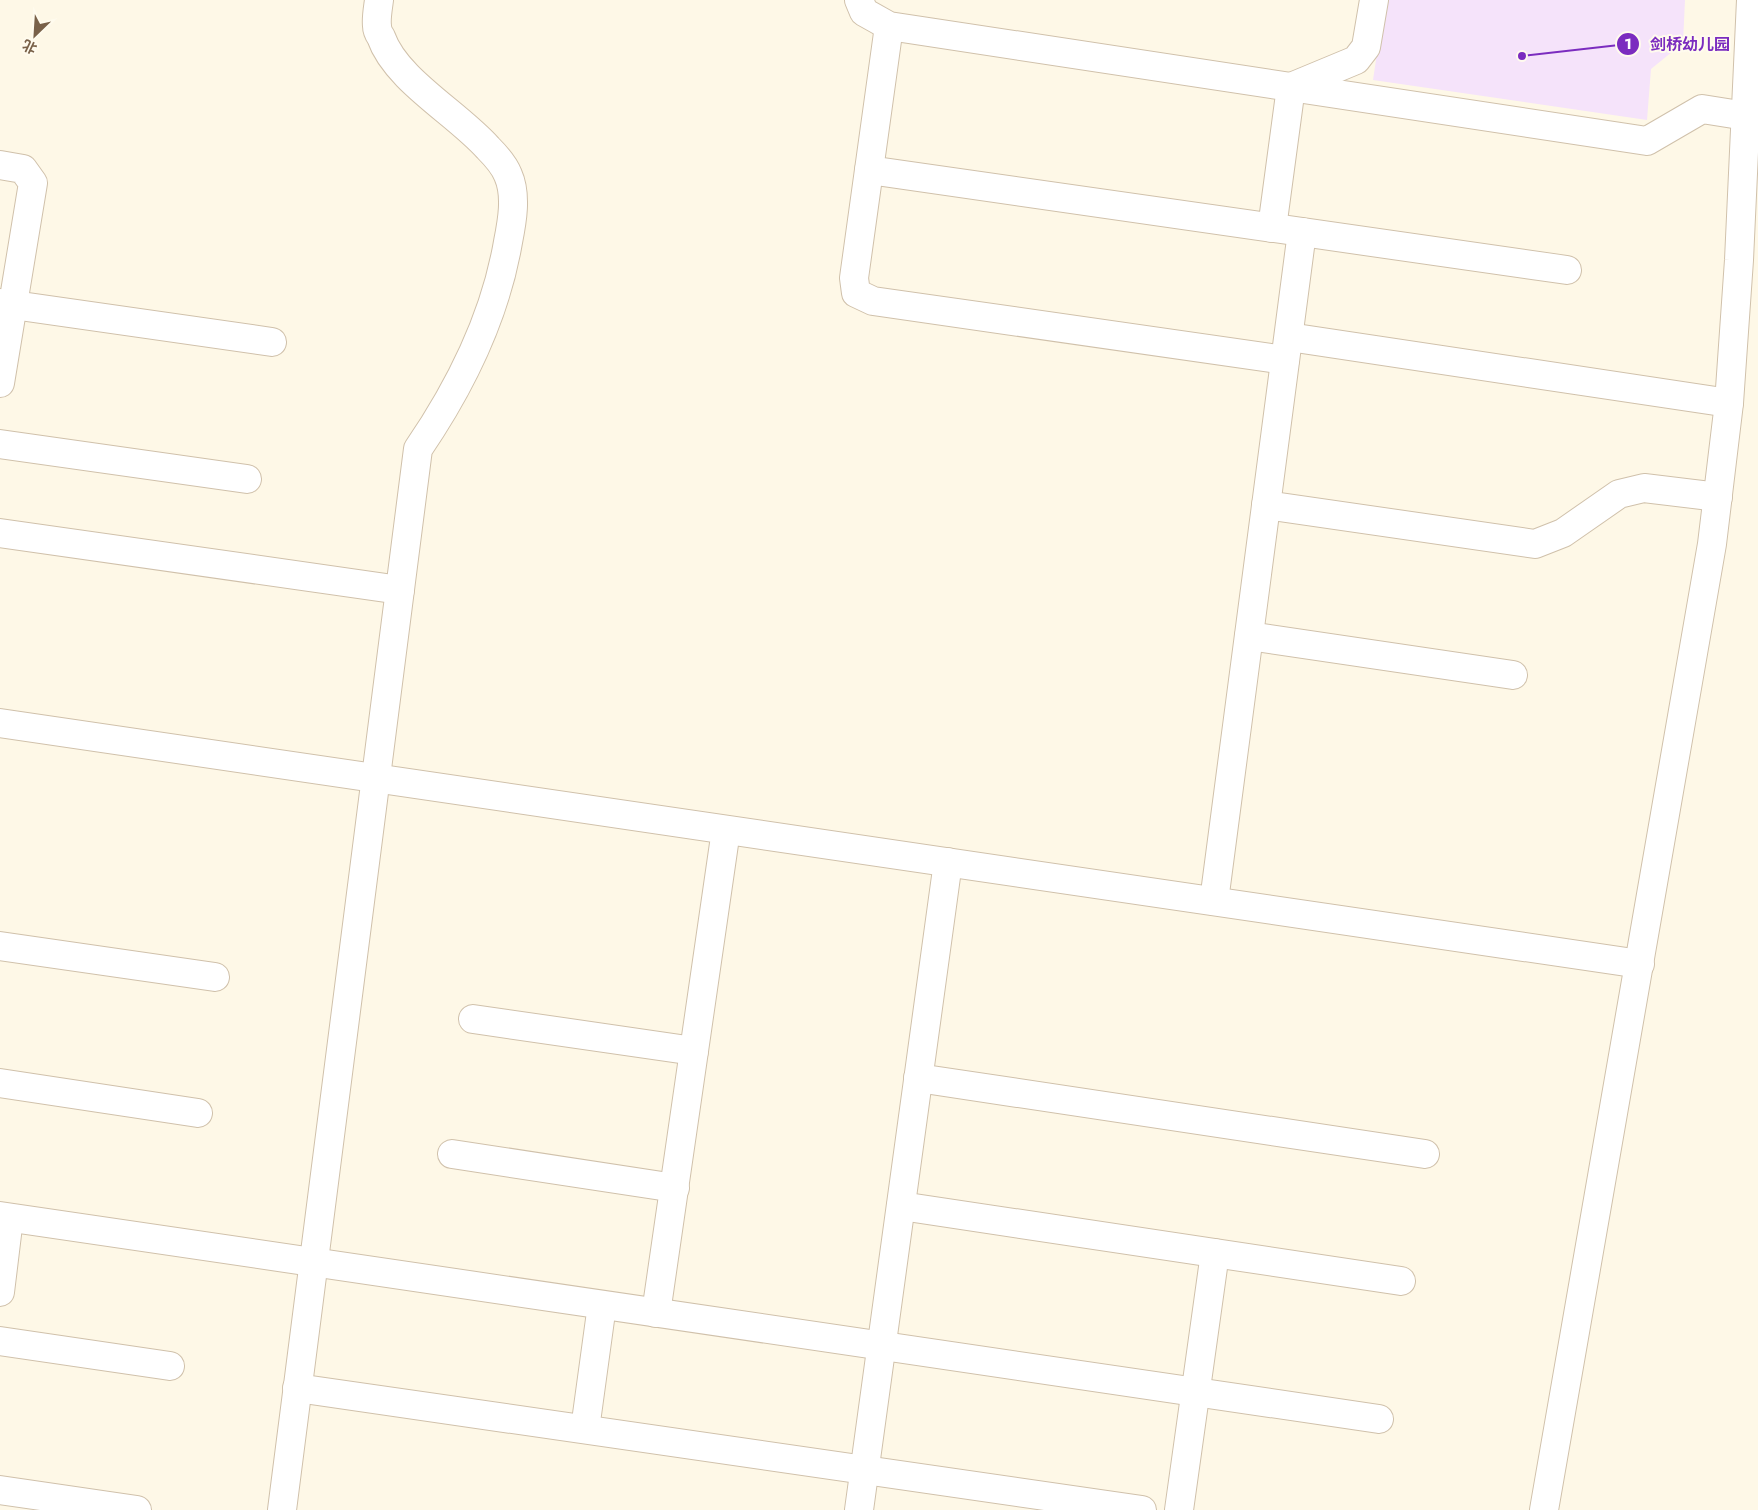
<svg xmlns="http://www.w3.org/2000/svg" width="1758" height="1510" viewBox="0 0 1758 1510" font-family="Jost,'Noto Sans SC',sans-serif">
  <rect width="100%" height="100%" fill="#fef8e7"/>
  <polygon fill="#f5e3fa" points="1385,0 1685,0 1683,43 1651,69 1647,120 1373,80"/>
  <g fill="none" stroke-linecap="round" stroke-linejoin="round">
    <defs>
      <g id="minor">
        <polyline points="859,0 864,12 889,26 1647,141 1702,109 1746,116"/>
        <polyline points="889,26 854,278 856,293 873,301 1285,360"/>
        <polyline points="0,165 23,169 33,183 0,383"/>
        <polyline points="869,170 1567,270"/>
        <polyline points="1272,228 1291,87 1356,60 1366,47 1374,0"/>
        <polyline points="0,303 272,342"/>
        <polyline points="1289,337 1729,403"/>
        <polyline points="0,444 247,479"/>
        <polyline points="1266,505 1535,544 1563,533 1619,494 1644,488 1718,497"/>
        <polyline points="0,533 400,590"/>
        <polyline points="1249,636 1513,675"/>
        <polyline points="0,723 1640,964"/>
        <polyline points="1214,901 1302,232"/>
        <polyline points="0,946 215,977"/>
        <polyline points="473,1019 694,1051"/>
        <polyline points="918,1078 1425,1154"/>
        <polyline points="0,1083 198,1113"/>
        <polyline points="452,1154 675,1188"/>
        <polyline points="901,1206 1401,1281"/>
        <polyline points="0,1216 1379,1419"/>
        <polyline points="0,1292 9,1218"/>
        <polyline points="656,1313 726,830"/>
        <polyline points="0,1341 170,1366"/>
        <polyline points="297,1388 1142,1510"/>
        <polyline points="585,1429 602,1305"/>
        <polyline points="0,1490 137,1510"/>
        <path d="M282,1510L418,449C461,386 495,318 508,242C512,222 517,195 508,175C504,165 495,155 488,148C457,113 396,80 381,37C379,34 377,30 377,26C376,18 378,8 379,0"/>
        <polyline points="859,1510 948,862"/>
        <polyline points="1179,1510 1215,1253"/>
        <polyline points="1544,1510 1712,544 1729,403 1739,260 1751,0"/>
      </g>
    </defs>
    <use href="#minor" stroke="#d0c1ab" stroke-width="30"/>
    <use href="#minor" stroke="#fff" stroke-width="28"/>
  </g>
  <path fill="none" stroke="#7b2cbf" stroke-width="2" d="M1522 56L1628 44"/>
  <g fill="#7b2cbf" stroke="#fffbee" stroke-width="2">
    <circle cx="1522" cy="56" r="5"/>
    <circle cx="1628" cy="44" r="12"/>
  </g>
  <g font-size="15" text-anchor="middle" font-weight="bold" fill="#fff">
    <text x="1628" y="49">1</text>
  </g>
  <g font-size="16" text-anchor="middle" font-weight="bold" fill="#7b2cbf" stroke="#fffbee" stroke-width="4" stroke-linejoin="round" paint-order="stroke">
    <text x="1690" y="50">剑桥幼儿园</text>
  </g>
  <g transform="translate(35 35) rotate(205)" stroke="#fffbee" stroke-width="4" paint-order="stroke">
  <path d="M0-4L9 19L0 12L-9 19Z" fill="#796149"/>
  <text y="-8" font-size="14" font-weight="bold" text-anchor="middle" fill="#796149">北</text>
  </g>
</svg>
